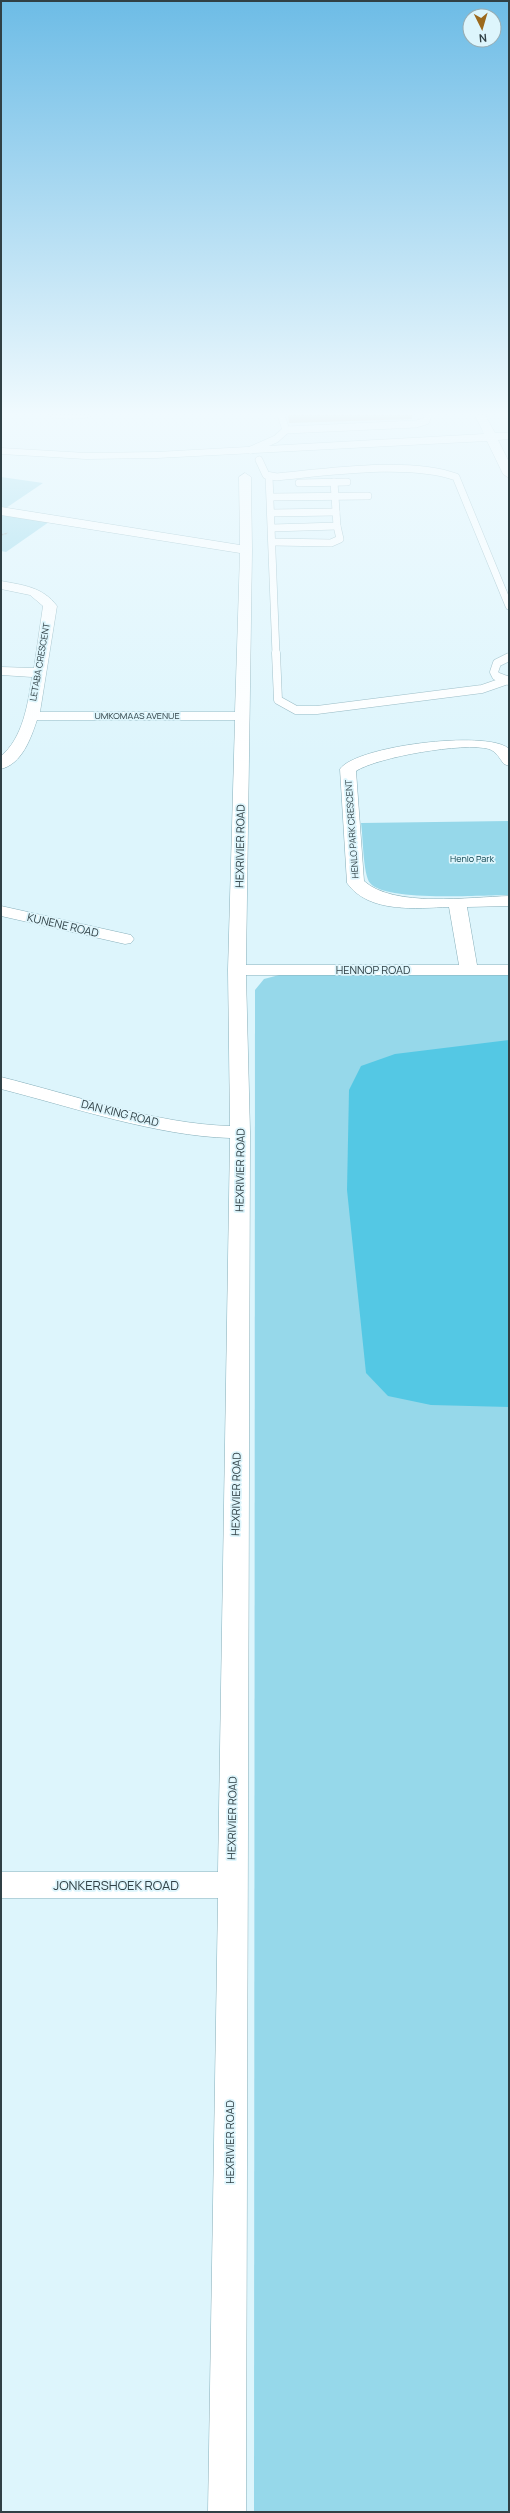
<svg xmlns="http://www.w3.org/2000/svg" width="510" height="2513" viewBox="0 0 510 2513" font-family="Manrope,sans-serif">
  <rect width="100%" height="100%" fill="#ddf5fc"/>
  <g fill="#96d8ea">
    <polygon points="1,477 43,483 6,508 1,507"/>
    <polygon points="1,514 49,522 6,552 1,551"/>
    <path d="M509,821V895C483,895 385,902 370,883C363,875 363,835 361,823Z"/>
    <polygon points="283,974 509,974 509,2512 254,2512 255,990 264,979"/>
  </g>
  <polygon fill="#54c8e4" points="509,1040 509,1407 431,1405 388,1396 366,1373 347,1190 349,1090 361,1066 395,1054"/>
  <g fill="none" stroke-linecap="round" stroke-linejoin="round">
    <defs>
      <g id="service-far1">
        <polyline points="281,415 286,430"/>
        <polyline points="251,450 276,439 286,430 416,424 426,421 428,415"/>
        <path d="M259,460L266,475L277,477C328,472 409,460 456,477L509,606"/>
        <polyline points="269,476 276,654"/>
        <polyline points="299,483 347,482"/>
        <polyline points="271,497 368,496"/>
        <polyline points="271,513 336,512"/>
        <polyline points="272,528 337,526 334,482"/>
        <polyline points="273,542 331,543 340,539 337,526"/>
      </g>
      <g id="service">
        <polyline points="276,653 278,700 296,710 317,710 482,689 508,680"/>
        <polyline points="509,657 497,663 494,672 496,676 509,681"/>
      </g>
      <g id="minor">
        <path d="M49,415H92C88,420 52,420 49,415Z"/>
        <path d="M245,473L251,477L252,550L246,965H459L449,907C417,908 369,914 347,883L340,769C356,746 485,730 508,748L509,766L504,764C499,758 497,752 489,749C464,742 378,757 356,771L364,881C394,908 470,897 509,896V906L467,907L477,965H509V975H246L250,1132L246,2512H208L218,1898H1V1872H218L230,1138C157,1136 72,1107 1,1089V1077C73,1095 157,1124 230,1126L228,970L235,720H37C31,738 22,764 1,769V756C23,738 28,703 32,677L1,675V667L34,668L43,606L30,595L1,589V581C23,585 43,587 57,606L40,712H235L240,553L1,515V507L240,545L239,477Z"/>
        <polygon points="1,906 131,935 134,939 131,943 125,944 1,916"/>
      </g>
      <polygon id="secondary" points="475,415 485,415 495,433 509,433 509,439 498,440 509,462 509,478 503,474 487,441 157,458 86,459 1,454 1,448 86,453 157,452 484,434"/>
    </defs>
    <use href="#service-far1" stroke="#87afba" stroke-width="8"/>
    <use href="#service" stroke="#87afba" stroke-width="9"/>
    <use href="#minor" stroke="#87afba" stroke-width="1"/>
    <use href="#secondary" stroke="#87afba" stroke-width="1"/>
    <polyline stroke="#91a6ac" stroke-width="1.5" stroke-dasharray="2.5 1" stroke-linecap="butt" points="1,535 8,533"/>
    <use href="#service-far1" stroke="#fff" stroke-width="7"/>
    <use href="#service" stroke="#fff" stroke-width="8"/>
    <use href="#minor" fill="#fff" fill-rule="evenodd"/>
    <use href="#secondary" fill="#fff" fill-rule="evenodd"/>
  </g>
  <polygon fill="#a8957e" points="288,415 412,415 412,419 289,423"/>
  <linearGradient id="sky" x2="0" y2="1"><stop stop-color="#6dbce6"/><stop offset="0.54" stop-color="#f0fafe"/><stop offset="1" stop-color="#f0fafe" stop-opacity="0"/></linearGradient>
  <rect width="510" height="766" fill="url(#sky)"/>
  <g text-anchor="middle" stroke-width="3.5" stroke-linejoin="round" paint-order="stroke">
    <g font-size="9" fill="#304045" stroke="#ddf5fc">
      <text transform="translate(40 662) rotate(-80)" y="3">LETABA CRESCENT</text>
      <text x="137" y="719">UMKOMAAS AVENUE</text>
      <text transform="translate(352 829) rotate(-94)" y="3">HENLO PARK CRESCENT</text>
    </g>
    <g font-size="9" fill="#033b47" stroke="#ddf5fc">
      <text x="472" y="862">Henlo Park</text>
    </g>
    <g font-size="11" fill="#304045" stroke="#ddf5fc">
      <text transform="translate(240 846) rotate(-89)" y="4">HEXRIVIER ROAD</text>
      <text transform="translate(63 925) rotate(13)" y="4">KUNENE ROAD</text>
      <text x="373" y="974">HENNOP ROAD</text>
      <text transform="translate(120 1113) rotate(14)" y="4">DAN KING ROAD</text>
      <text transform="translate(240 1170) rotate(-89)" y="4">HEXRIVIER ROAD</text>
      <text transform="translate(236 1494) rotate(-89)" y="4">HEXRIVIER ROAD</text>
      <text transform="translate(232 1818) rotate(-89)" y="4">HEXRIVIER ROAD</text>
      <text transform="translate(230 2142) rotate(-90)" y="4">HEXRIVIER ROAD</text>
    </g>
    <g font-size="13" fill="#304045" stroke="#ddf5fc">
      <text x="116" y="1890">JONKERSHOEK ROAD</text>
    </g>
  </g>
  <rect width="510" height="2513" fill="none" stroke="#304045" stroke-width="4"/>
  <g transform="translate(482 28) rotate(175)"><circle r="19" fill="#ddf5fc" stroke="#98adb3"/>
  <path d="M0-3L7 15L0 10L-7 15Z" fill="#9b691d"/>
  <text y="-6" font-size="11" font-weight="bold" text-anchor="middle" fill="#304045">N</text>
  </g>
</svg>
